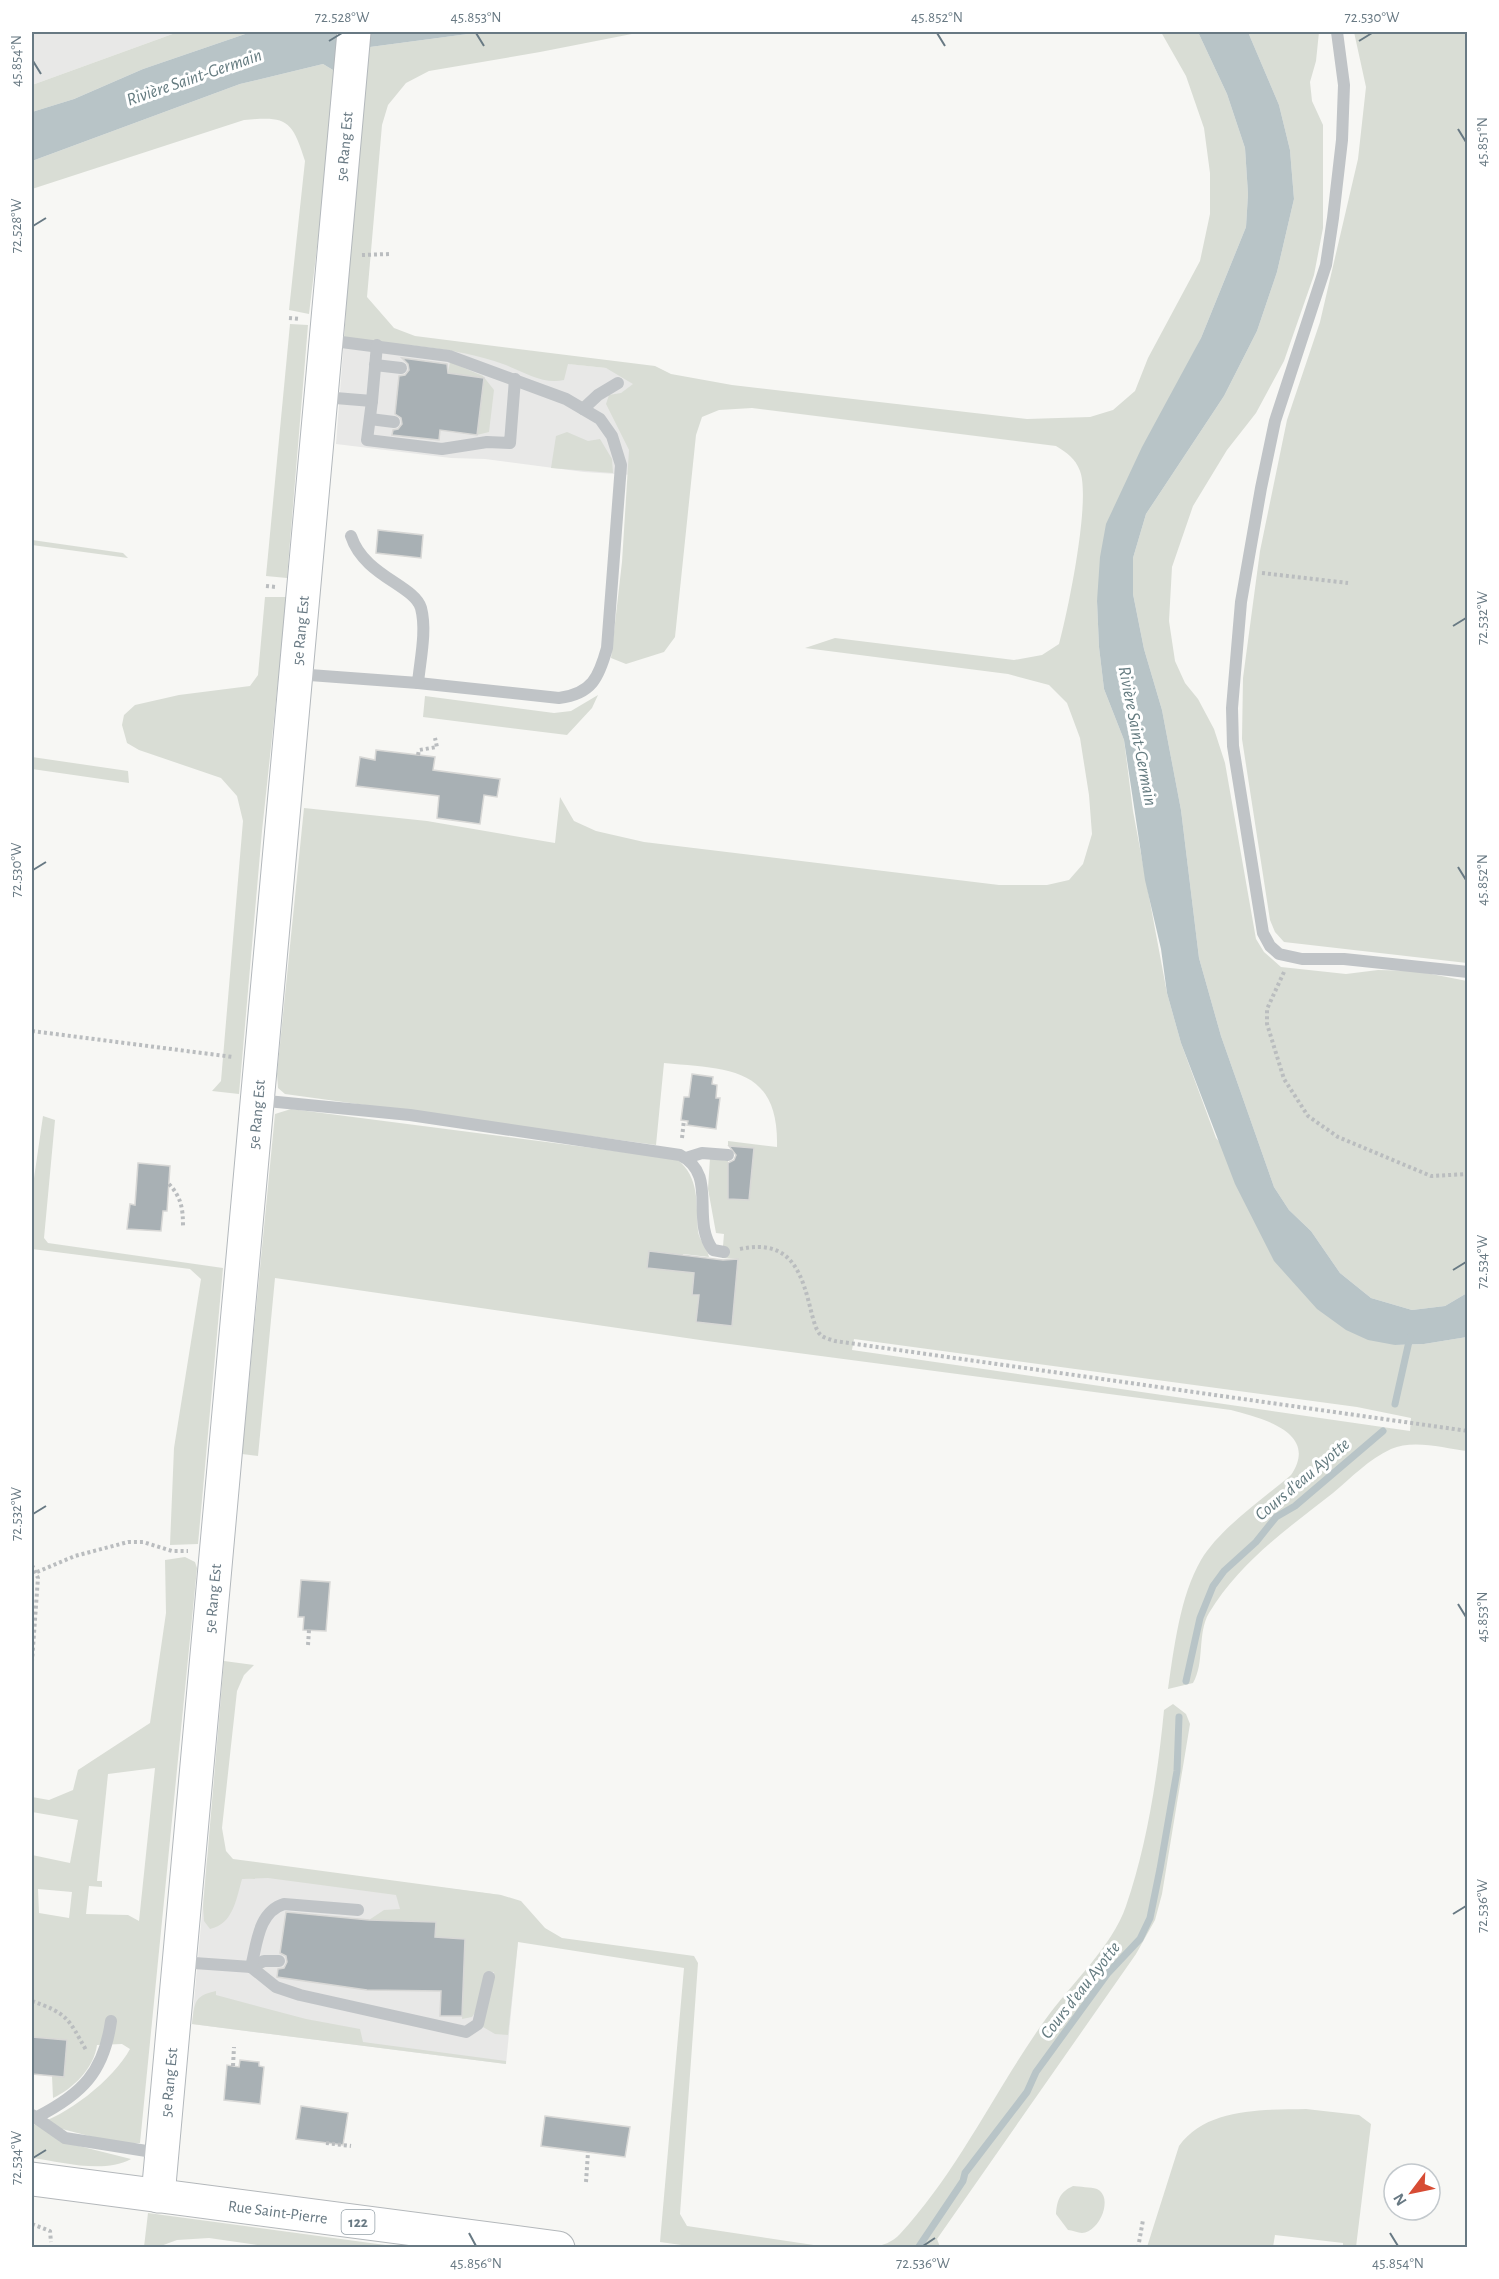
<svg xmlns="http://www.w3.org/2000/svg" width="1499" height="2279" viewBox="0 0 1499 2279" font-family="'Alegreya Sans',sans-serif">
  <rect width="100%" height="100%" fill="#f7f7f4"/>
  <g fill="#e8e8e7">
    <polygon points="32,32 178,32 32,85"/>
    <polygon points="344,339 606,368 660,378 647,476 584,472 485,459 451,458 336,444"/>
    <polygon points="207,1858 501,1895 518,1942 506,2064 192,2024"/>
  </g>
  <g fill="#d9ddd5" fill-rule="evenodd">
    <polygon points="178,32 251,32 143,69 74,99 32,112 32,85"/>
    <path d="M483,32H642L540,52L429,71L406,83L388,105L382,125L367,297L394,328L415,336L655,366L671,374L732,385L1027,419L1090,417L1113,410L1135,391L1148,358L1200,261L1210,214V173L1204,128L1186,76L1161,32H1198L1227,94L1245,148L1248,194L1246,227L1201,338L1176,389L1097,601L1099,647L1104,689L1124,740L1133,811L1167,993L1181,1043L1216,1138L1395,1345L1424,1344L1467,1337V1451C1444,1448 1413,1439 1391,1449C1369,1459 1351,1478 1333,1493C1287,1529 1240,1562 1209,1613C1197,1633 1205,1663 1193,1683L1168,1689C1174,1648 1180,1596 1201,1560C1220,1528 1263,1499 1291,1475C1320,1432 1261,1418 1231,1410L707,1341L275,1278L258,1456L242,1454L275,1114L291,1109L677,1159C700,1178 696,1203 698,1231C699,1240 707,1247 709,1257L683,1254L682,1271L694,1273L692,1295L734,1298L737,1259L722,1258L724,1234L716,1233L708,1189L710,1158L728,1161V1199L749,1200L754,1148L728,1146V1141L777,1147C779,1066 727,1069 664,1063L656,1145L285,1094L278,1088L277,1074L304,808L427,821L555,843L560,797L574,821L596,831L644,842L999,885H1047L1069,880L1083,864L1092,834L1089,795L1080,738L1067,703L1049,685L1008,674L805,648L835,638L1014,660L1042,655L1059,644C1068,611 1091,500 1080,471C1075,458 1067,453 1056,446L752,408L719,410L702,417L696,435L675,637L664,652L626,664L611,658L622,562L629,450L606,404L609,395L621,393L633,384L606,368L568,364L564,380C543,385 523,371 503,364C453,346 396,345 344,339L364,51L370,47ZM698,1306L733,1309L732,1325L696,1322ZM854,1339L1357,1407L1411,1418L1410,1431L852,1350Z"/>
    <polygon points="1248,32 1319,32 1316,61 1310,82 1312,101 1323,125 1323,228 1314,275 1284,361 1256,413 1227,450 1193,506 1172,567 1169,621 1175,661 1185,683 1198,699 1214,729 1225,763 1256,939 1264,952 1281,967 1346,974 1378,970 1416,971 1467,981 1467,1293 1445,1306 1412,1310 1371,1298 1340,1273 1311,1231 1289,1210 1274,1187 1221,1036 1199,958 1181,810 1162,710 1144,649 1133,594 1133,558 1146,514 1224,396 1257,331 1277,272 1294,199 1290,150 1279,105"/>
    <polygon points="1354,32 1467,32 1467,963 1284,942 1275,932 1270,920 1242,739 1243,678 1260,551 1287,420 1320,322 1358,159 1366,87"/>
    <path d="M323,64L338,73L309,314L289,310L305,161C292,119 286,116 244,120L32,189V161L240,84Z"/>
    <polygon points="290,324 308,325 287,578 266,576"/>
    <polygon points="450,362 483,376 494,390 489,432 477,435 448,373"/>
    <polygon points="567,432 588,441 600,439 612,459 613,473 551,468 556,436"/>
    <polygon points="32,540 123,553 128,558 32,545"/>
    <polygon points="265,597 287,597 262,831 239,1094 212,1091 221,1081 243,821 237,796 221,778 139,750 127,743 122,725 124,715 135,705 179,695 250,686 258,675"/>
    <polygon points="598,695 592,708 567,735 423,717 425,696 554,713 571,711"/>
    <polygon points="32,757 128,771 129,783 32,769"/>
    <polygon points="43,1116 55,1120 44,1238 48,1243 223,1268 198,1544 170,1545 174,1448 201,1279 190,1269 32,1249 32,1192"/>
    <path d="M185,1557L195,1562L197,1568L140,2143L120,2144L62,2129L59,2141L131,2159C103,2174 62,2162 32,2158V2125C65,2118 114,2079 130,2049L122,2044L97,2045C94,2068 73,2089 53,2098L52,2076L64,2077L67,2041L32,2037V1855L70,1863L78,1820L32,1812V1797L49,1800L73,1790L78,1770L150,1723L166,1613L165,1560ZM155,1768L139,1921L128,1915L86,1914L89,1886L102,1887V1881H97L108,1774ZM38,1889L72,1892L69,1918L39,1913Z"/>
    <path d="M224,1661L254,1665L244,1675L237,1691L222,1828L226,1851L233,1859L501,1895L521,1901L545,1928L562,1938L694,1956L698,1963L680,2214L687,2226L827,2247L703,2248L660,2242L684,1968L518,1942L508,2035L495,2034L483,2027L494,1972H486L479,2007L472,2017L462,2019L465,1939L435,1937L436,1922L369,1920L384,1910L400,1909L396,1895L268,1878L242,1879C236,1900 233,1924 210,1929L204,1921L203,1907Z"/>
    <path d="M1173,1704L1186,1714L1190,1724L1162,1894L1155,1920L1136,1954L937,2239L940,2247H872C882,2246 893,2242 900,2234C959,2170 995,2090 1045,2020C1070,1985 1112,1947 1126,1906C1147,1846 1158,1773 1164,1710Z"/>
    <path d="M216,1991V1995L306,2019L360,2029L363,2042L506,2061V2064L192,2024C195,2003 193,1996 216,1991Z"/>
    <path d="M1306,2109L1359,2115L1371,2124L1356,2247H1343V2243L1275,2235L1273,2247H1147L1179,2146C1207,2107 1264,2110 1306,2109Z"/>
    <path d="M1073,2186C1080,2187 1090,2187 1097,2189C1114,2197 1100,2232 1082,2233C1078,2233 1072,2230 1068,2230L1056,2214C1057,2200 1060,2192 1073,2186Z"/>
    <polygon points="148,2213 400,2247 278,2248 209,2238 177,2240 158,2247 144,2247"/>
  </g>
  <g fill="#b8c4c7">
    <polygon points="251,32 483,32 370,47 338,73 323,64 240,84 32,161 32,112 74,99 143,69"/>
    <polygon points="1198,32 1248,32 1279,105 1290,150 1294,199 1277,272 1257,331 1224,396 1146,514 1133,558 1133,594 1144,649 1162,710 1181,810 1199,958 1221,1036 1274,1187 1289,1210 1311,1231 1340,1273 1371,1298 1412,1310 1445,1306 1467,1293 1467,1337 1424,1344 1395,1345 1368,1340 1346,1330 1317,1309 1274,1261 1235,1184 1181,1043 1167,993 1161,949 1145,880 1124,740 1104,689 1099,647 1097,601 1100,557 1106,524 1142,447 1201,338 1246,227 1248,194 1245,148 1227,94"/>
  </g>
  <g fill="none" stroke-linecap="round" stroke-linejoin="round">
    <g stroke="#b8c4c7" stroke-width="7">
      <polyline points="1395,1404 1410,1337"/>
      <polyline points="1186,1681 1200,1618 1213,1586 1224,1571 1256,1542 1276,1517 1295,1506 1383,1431"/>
      <polyline points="918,2248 963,2181 965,2173 1027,2092 1036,2072 1108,1973 1140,1939 1150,1918 1160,1869 1177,1771 1179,1717"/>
    </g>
  </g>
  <g fill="#a8b0b4" stroke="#d8d8d6" stroke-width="1.5">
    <polygon points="402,358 447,364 448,373 484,378 477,435 440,430 439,440 392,435 393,430 398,429 402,424 401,418 395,414 399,376 405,375 409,370 408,364"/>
    <polygon points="378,530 423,535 421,558 376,553"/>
    <polygon points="376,750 435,757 433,770 500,779 497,797 484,795 480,824 437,818 439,796 356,786 360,757 375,760"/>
    <polygon points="692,1074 713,1077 712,1084 717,1085 716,1098 720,1098 716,1129 687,1125 688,1121 681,1120 684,1097 689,1097"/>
    <polygon points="729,1146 754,1148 749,1200 728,1199 728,1163 734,1160 736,1155"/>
    <polygon points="138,1163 170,1166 167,1211 163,1211 161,1231 127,1229 130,1204 135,1205"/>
    <polygon points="649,1251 723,1260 738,1259 732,1326 696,1322 699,1295 692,1295 694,1273 647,1268"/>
    <polygon points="301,1580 330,1582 326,1631 303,1630 304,1617 298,1617"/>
    <polygon points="286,1912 369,1920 436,1922 435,1937 465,1939 462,2016 440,2016 441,1991 367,1990 277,1977 278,1969 284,1968 287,1962 286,1956 280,1953"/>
    <polygon points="32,2037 67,2040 64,2077 32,2074"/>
    <polygon points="240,2060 259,2062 259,2066 264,2067 260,2104 224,2100 227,2065 239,2067"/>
    <polygon points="301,2106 348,2113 343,2145 296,2139"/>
    <polygon points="545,2116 630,2127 625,2157 541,2146"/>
  </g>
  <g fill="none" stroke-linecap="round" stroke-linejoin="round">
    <defs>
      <g id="secondary">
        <path id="s1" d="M158,2196L354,32"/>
      </g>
      <g id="primary">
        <path id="s2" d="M32,2179L558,2248"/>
      </g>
    </defs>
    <use href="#secondary" stroke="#b3b8bc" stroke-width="35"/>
    <use href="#primary" stroke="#b4b8bb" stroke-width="35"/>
    <g stroke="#babdbf" stroke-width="4" stroke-dasharray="3 3" stroke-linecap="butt">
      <polyline points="362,255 390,254"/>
      <polyline points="289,318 300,319"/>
      <polyline points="1262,573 1348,583"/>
      <polyline points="266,586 276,587"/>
      <polyline points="418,755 419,750 437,747 435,738"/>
      <polyline points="1284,972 1267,1009 1267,1024 1284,1079 1308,1116 1338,1137 1431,1176 1468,1174"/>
      <polyline points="32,1031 233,1057"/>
      <polyline points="682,1138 684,1120"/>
      <path d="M169,1184C181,1197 183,1208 183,1226"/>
      <path d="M740,1249C792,1238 802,1273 812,1315C814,1321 816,1332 822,1336C825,1338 832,1340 835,1341L1468,1431"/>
      <polyline points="32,1565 38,1578 32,1661"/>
      <polyline points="37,1572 75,1556 128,1542 143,1542 172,1551 188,1551"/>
      <polyline points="308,1645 309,1630"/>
      <path d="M32,2001C68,2014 68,2018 86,2050"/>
      <polyline points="233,2066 234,2047"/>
      <polyline points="326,2143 351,2146"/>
      <polyline points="586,2182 588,2152"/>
      <polyline points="32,2224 50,2231 51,2242"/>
      <polyline points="1138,2248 1143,2220"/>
    </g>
    <g stroke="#c0c4c7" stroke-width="12">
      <polyline points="1337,32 1344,85 1342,140 1333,218 1326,265 1275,421 1261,488 1241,602 1232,708 1233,746 1263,933 1270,946 1279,954 1302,959 1344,959 1468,972"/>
      <path d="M326,340L449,356L566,399L600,419L612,436L621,465L607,648C599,677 592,694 559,698L418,683"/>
      <polyline points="375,365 401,368"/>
      <polyline points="323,397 372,401 367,440 442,449 487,442 510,443 515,379"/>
      <polyline points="372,401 377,345"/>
      <polyline points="583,409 598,395 618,383"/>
      <polyline points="370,419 394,422"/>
      <path d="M296,674L418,683C420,660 427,631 421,608C414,585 364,576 351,536"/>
      <path d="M257,1100L410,1115L680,1155C719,1175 690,1219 713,1250L724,1252"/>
      <polyline points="686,1158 702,1153 728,1155"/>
      <polyline points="180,1962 251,1967 264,1961 279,1961"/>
      <polyline points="251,1967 276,1987 300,1995 466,2032 478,2024 489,1977"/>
      <path d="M251,1967C257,1944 258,1912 284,1904L358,1910"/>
      <polyline points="32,2115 65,2138 159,2153"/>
      <path d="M37,2117C82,2094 104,2072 111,2021"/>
    </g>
    <use href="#secondary" stroke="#fff" stroke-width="33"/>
    <use href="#primary" stroke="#fff" stroke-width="33"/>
  </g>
  <path fill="none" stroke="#687983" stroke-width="2" d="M476,33L484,46M937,33L945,46M329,41L342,33M1359,41L1372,33M33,61L41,74M1458,129L1466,142M33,226L46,218M1453,626L1466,618M1458,867L1466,880M33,870L46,862M1453,1270L1466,1262M33,1514L46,1506M1458,1604L1466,1617M1453,1914L1466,1906M33,2158L46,2150M469,2233L476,2246M1390,2233L1398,2246M923,2246L935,2238"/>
  <g text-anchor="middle" stroke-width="6" stroke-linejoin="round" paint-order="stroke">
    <rect fill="#fff" stroke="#95a1a8" stroke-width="1.5" x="341.5" y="2210" width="33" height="24" rx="4.5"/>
    <g font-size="15" font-weight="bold" fill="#687983">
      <text x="358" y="2227">122</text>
    </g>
    <g font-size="16" fill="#687983" stroke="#fff">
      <text dy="6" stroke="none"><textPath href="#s1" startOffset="2058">5e Rang Est</textPath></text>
      <text dy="6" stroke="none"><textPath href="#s1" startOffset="1572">5e Rang Est</textPath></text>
      <text dy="6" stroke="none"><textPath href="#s1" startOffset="1086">5e Rang Est</textPath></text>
      <text dy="6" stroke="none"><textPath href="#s1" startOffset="600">5e Rang Est</textPath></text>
      <text dy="6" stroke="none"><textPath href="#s1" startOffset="114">5e Rang Est</textPath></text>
      <text dy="6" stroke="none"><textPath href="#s2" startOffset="248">Rue Saint-Pierre</textPath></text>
    </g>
    <g font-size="18" font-style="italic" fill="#637a7f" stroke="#fff">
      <text transform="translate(194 77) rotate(-19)" y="6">Rivière Saint-Germain</text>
      <text transform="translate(1138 736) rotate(79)" y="6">Rivière Saint-Germain</text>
      <text transform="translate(1302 1479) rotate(-40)" y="6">Cours d'eau Ayotte</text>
      <text transform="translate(1080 1990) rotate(-52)" y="6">Cours d'eau Ayotte</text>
    </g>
  </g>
  <rect width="1499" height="2279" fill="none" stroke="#ffffff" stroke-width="66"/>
  <g transform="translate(1412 2192) rotate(238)"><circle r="28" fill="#ffffff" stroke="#c3c9cd" stroke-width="1.5"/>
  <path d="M0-4.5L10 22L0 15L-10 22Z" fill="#d74c34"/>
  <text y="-9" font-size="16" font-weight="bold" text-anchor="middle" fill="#687983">N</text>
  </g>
  <rect x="33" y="33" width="1433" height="2213" fill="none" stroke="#687983" stroke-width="2"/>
  <g font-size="15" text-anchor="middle" fill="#687983">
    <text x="342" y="22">72.528°W</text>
    <text x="476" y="22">45.853°N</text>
    <text x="937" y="22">45.852°N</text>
    <text x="1372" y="22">72.530°W</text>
    <text transform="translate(16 61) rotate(-90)" y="5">45.854°N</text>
    <text transform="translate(1482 142) rotate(-90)" y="5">45.851°N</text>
    <text transform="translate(16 226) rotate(-90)" y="5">72.528°W</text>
    <text transform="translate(1482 618) rotate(-90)" y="5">72.532°W</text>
    <text transform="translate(16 870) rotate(-90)" y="5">72.530°W</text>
    <text transform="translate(1482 880) rotate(-90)" y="5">45.852°N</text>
    <text transform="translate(1482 1262) rotate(-90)" y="5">72.534°W</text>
    <text transform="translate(16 1514) rotate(-90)" y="5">72.532°W</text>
    <text transform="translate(1482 1617) rotate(-90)" y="5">45.853°N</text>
    <text transform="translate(1482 1906) rotate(-90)" y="5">72.536°W</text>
    <text transform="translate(16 2158) rotate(-90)" y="5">72.534°W</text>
    <text x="476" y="2268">45.856°N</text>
    <text x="923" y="2268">72.536°W</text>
    <text x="1398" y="2268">45.854°N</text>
  </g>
</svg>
